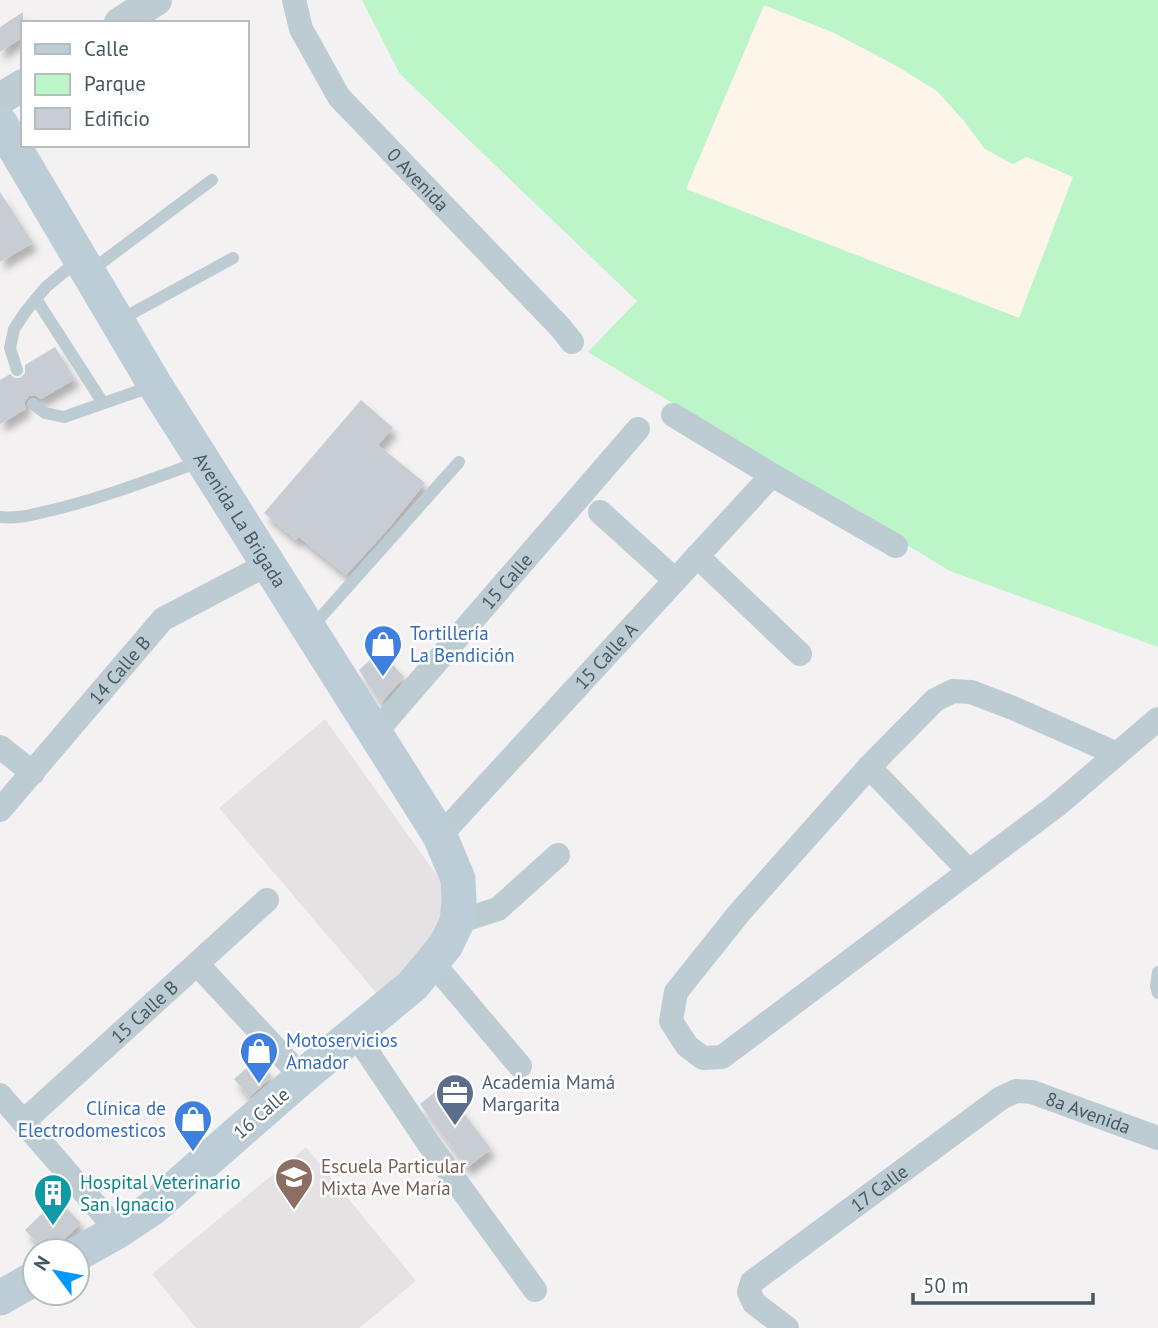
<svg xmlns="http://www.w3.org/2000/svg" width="1158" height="1328" viewBox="0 0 1158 1328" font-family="'PT Sans',sans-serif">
  <defs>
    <filter id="shadow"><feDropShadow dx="4.5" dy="8" stdDeviation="3.5" flood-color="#0004"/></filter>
  </defs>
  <rect width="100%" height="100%" fill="#f3f1f1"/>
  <polygon fill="#fef5ea" points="764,5 832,32 895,65 937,91 963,120 985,149 1012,164 1027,156 1073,177 1020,319 685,189"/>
  <g fill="#e5e2e3">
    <polygon points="325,719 446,888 442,940 379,996 219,808"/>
    <polygon points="306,1147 416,1281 359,1328 196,1328 152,1274"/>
  </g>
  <path fill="#bbf5c8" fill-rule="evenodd" d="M362,0H1158V647L950,571L588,352L637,301L400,74ZM764,5L832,32L895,65L937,91L963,120L985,149L1013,164L1027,157L1073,177L1019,318L686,189Z"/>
  <g fill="#c7cdd2" filter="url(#shadow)">
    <polygon points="23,12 23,37 0,52 0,27"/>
    <polygon points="0,192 33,243 0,262"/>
    <polygon points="55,347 75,379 41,399 35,395 29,396 24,402 26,409 0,424 0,380 10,374 14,378 20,378 25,373 25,365"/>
    <polygon points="361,400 393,428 378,445 425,483 388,529 346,575 299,537 296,540 264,513"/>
    <polygon points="380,651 404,677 381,703 359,670"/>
    <polygon points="257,1059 272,1077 249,1097 234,1079"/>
    <polygon points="443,1086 491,1149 467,1168 420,1104"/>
    <polygon points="57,1199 81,1223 52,1251 45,1251 25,1230"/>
  </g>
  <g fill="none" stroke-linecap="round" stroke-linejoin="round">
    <g stroke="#bdcbd2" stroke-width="12">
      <polyline points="89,272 212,180"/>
      <polyline points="36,299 103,403"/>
      <polyline points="118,321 233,258"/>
      <polyline points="17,370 10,348 14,329 26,311 46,287 77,261"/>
      <polyline points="33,404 45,413 64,417 153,386"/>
      <path d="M0,517C18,519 31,515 48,511C100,499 149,480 199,462"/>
      <polyline points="312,627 459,462"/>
      <polyline points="1158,972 1156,986 1158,993"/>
    </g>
    <g stroke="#bdcbd2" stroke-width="24">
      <path id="s1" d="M294,0L301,29L339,97L560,327L572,342"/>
      <polyline points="673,415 772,475 896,546"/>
      <polyline points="600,512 675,580"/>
      <polyline points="697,556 800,654"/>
      <path id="s2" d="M375,733L638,429"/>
      <polyline points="0,747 33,773"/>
      <polyline points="1117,754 1013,708 971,692 953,691 935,700 869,767 740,912 676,992 671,1021 687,1046 703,1058 722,1057 1056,806 1158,719"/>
      <polyline points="869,767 969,871"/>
      <path id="s3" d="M0,810L163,619L268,564"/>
      <path id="s4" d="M440,836L772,475"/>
      <polyline points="457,922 498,909 558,855"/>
      <polyline points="432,962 520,1066"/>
      <polyline points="197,964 302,1077"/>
      <polyline points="354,1032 429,1144 535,1290"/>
      <polyline points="0,1095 118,1231"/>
      <path id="s5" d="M23,1122L267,900"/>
      <path id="s6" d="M787,1328L754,1303L749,1292L752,1282L1001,1098L1016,1091L1032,1092L1158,1138"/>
    </g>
    <g stroke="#bdcbd2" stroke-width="32">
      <polyline points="120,23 156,0"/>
      <polyline points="0,99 23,85"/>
    </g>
    <g stroke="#bccdd7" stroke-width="35">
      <path id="s7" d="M0,123L155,385L440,836L458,879L459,901L457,922L446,945L413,985L302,1077L151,1209L118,1231L77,1254"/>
      <polyline points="0,1298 35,1278"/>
    </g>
  </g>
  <defs>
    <symbol id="shop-pin" viewBox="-11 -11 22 30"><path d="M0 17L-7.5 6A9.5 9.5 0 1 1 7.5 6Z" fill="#3f7fe0" stroke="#fff"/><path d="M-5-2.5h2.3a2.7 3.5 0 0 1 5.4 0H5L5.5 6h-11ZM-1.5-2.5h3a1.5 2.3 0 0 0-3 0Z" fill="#fff"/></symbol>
    <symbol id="office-pin" viewBox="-11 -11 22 30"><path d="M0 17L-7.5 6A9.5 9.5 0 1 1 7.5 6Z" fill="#5c6f8a" stroke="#fff"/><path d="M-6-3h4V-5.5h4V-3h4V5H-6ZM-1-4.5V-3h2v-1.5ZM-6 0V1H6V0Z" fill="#fff"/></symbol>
    <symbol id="school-pin" viewBox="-11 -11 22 30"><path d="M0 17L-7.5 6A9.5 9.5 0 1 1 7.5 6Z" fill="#8d6e63" stroke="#fff"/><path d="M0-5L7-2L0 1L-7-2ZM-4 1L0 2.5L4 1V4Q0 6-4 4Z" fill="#fff"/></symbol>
    <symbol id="building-pin" viewBox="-11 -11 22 30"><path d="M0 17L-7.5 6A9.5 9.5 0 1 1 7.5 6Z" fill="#0f9aa8" stroke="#fff"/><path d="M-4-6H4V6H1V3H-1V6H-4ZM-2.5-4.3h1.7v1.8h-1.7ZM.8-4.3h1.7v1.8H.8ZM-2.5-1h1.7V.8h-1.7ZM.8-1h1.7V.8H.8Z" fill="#fff"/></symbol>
  </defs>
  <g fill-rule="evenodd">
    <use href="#shop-pin" x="361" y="622" width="44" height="60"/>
    <use href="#shop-pin" x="237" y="1029" width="44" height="60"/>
    <use href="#office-pin" x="433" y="1071" width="44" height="60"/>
    <use href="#shop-pin" x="171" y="1097" width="44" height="60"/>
    <use href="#school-pin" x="272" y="1155" width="44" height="60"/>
    <use href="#building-pin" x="31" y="1171" width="44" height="60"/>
  </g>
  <g text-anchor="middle" stroke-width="5" stroke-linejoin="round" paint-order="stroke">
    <g font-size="19" fill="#465961" stroke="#fff">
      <text dy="7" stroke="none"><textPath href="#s1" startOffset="222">0 Avenida</textPath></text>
      <text dy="7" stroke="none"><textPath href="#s7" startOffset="464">Avenida La Brigada</textPath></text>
      <text dy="7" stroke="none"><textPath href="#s2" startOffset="201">15 Calle</textPath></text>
      <text dy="7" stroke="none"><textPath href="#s4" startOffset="245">15 Calle A</textPath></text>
      <text dy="7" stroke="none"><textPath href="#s3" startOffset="184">14 Calle B</textPath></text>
      <text dy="7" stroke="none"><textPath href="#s5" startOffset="164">15 Calle B</textPath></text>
      <text transform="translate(261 1113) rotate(-41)" y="7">16 Calle</text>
      <text dy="7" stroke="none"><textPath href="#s6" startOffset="466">8a Avenida</textPath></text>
      <text dy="7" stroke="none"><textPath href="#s6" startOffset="222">17 Calle</textPath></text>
    </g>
    <g font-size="19" fill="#366cbe" stroke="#fff" text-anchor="start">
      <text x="410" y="640">Tortillería<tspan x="410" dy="22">La Bendición</tspan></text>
      <text x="286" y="1047">Motoservicios<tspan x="286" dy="22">Amador</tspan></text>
      <text x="166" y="1115" text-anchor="end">Clínica de<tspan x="166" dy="22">Electrodomesticos</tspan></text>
    </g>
    <g font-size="19" fill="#4e5e75" stroke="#fff" text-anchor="start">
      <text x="482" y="1089">Academia Mamá<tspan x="482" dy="22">Margarita</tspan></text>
    </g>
    <g font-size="19" fill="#785e54" stroke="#fff" text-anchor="start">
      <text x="321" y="1173">Escuela Particular<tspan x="321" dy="22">Mixta Ave María</tspan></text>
    </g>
    <g font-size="19" fill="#0d838f" stroke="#fff" text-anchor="start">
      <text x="80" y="1189">Hospital Veterinario<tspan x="80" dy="22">San Ignacio</tspan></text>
    </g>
  </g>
  <rect x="21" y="21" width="228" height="126" fill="#ffffff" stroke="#b5bdc0" stroke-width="2"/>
  <rect x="35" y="44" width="35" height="10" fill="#bccdd7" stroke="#b5bdc0" stroke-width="2"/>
  <text x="84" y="56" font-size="21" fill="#465961">Calle</text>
  <rect x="35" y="74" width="35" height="21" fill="#bbf5c8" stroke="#b5bdc0" stroke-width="2"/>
  <text x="84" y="91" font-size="21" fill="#465961">Parque</text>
  <rect x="35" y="108" width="35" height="21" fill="#c7cdd2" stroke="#b5bdc0" stroke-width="2"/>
  <text x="84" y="126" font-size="21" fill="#465961">Edificio</text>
  <g transform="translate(56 1272) rotate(302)"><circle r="33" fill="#ffffff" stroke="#b5bdc0" stroke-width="2"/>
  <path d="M0-5L12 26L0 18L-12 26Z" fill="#0398fc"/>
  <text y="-10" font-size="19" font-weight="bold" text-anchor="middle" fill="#465961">N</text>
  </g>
  <path d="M913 1293v10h180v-10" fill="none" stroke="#465961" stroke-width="3.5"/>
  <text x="923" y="1293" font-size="21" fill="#465961" stroke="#ffffff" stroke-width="5" paint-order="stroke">50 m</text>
</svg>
